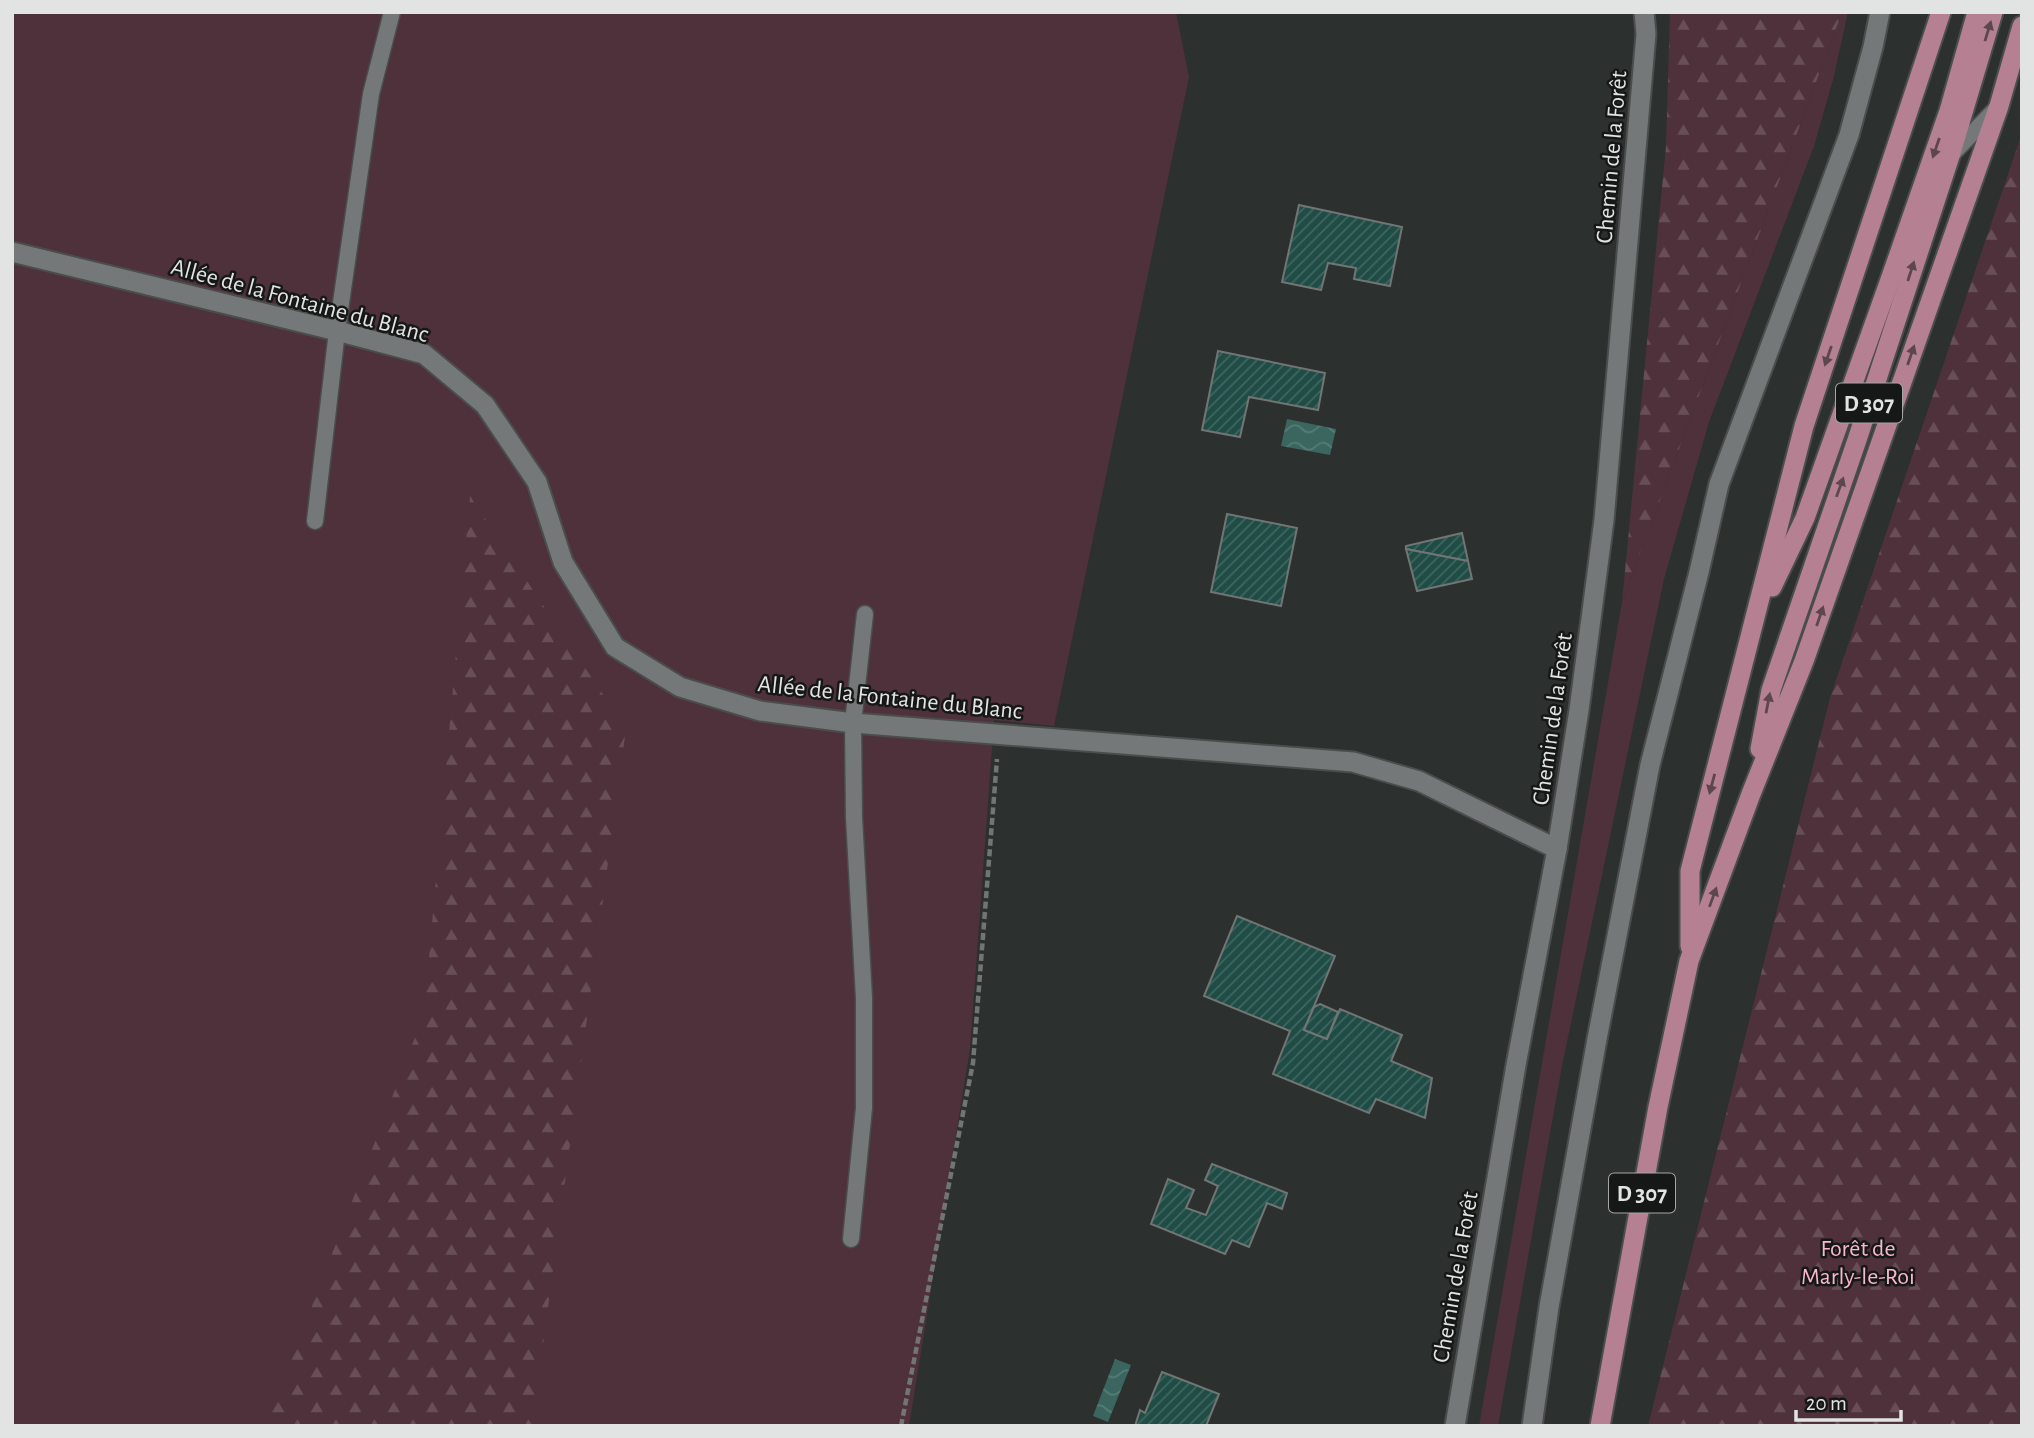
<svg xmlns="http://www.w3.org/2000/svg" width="2034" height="1438" viewBox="0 0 2034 1438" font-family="'Alegreya Sans',sans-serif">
  <defs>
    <pattern id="forest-firs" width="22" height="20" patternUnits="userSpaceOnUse" patternTransform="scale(1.75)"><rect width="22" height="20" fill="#4f313b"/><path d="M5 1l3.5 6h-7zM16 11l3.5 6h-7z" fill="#684f57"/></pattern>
    <pattern id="water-waves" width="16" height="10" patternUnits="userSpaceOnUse" patternTransform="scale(1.75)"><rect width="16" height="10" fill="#3a665f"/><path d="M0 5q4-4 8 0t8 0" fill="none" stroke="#567c76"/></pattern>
    <pattern id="building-hatch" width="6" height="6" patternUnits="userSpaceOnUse" patternTransform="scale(1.75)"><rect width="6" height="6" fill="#204c46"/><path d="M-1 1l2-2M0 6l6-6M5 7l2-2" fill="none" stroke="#406661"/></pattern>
  </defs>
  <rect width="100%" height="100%" fill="#2c302f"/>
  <g fill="#4f313b">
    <polygon points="12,12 1176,12 1189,77 1054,726 994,720 970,1049 909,1426 12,1426"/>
    <polygon points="1836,12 1848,12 1833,80 1814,146 1709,422 1664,579 1562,1066 1498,1426 1479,1426 1622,602 1840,18"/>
  </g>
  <g fill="url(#forest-firs)">
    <polygon points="1670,12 1836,12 1840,18 1622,602 1666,146"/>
    <polygon points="2022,133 2022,1426 1648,1426 1830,698"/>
    <polygon points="470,496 626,729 532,1426 266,1426 424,1014"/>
  </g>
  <g fill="url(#water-waves)">
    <polygon points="1287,419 1336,429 1330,455 1281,446"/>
    <polygon points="1115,1359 1131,1365 1108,1422 1093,1416"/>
  </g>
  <g fill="url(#building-hatch)" stroke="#717574" stroke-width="2">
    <polygon points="1299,205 1402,227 1390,286 1354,279 1356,268 1328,263 1321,290 1282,282"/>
    <polygon points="1218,351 1325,373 1318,410 1249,397 1240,437 1202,430"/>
    <polygon points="1227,514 1297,528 1281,606 1211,592"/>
    <polygon points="1462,533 1468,561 1406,549 1406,546"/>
    <polygon points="1406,549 1468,561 1472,579 1417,591"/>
    <polygon points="1237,916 1335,956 1304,1030 1327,1039 1340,1009 1402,1035 1391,1061 1432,1078 1425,1118 1376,1099 1369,1113 1273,1074 1290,1031 1204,996"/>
    <polygon points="1320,1004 1338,1012 1327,1039 1304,1030 1314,1007"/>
    <polygon points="1212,1164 1287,1193 1282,1209 1267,1203 1249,1247 1232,1240 1225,1254 1151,1224 1168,1179 1194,1190 1186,1208 1206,1215 1218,1186 1205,1180"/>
    <polygon points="1162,1372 1219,1394 1206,1426 1135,1426 1140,1410 1145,1413"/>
  </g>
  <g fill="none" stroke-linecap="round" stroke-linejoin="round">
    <defs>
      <g id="service">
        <polyline points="1952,154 1997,108"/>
        <polyline points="315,521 337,331 371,94 392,12"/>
        <polyline points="851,1239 864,1108 864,998 854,817 853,723 865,614"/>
      </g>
      <g id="minor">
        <polyline points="12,252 337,331 424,354 485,405 537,482 563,562 615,647 680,687 760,711 853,723 1353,762 1419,781 1557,849"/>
        <polyline points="1455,1426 1516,1065 1557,849 1579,710 1604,520 1646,34 1644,12"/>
        <polyline points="1532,1426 1549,1307 1597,1039 1650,765 1699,572 1719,484 1849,135 1873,47 1880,12"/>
      </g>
      <g id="primary">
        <polyline points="1772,587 1805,518 1891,277 1949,111 1977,12"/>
        <polyline points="1760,749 1771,690 1857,440 1950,156 1993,12"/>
        <polyline points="1690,946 1690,871 1804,426 1941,12"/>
        <polyline points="1600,1426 1658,1107 1689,961 1751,794 1804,661 1999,106 2022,26"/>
      </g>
    </defs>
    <use href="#service" stroke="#4a4d4c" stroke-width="19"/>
    <use href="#minor" stroke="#4a4d4c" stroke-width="23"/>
    <use href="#primary" stroke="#4a4d4c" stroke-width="23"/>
    <polyline stroke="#727575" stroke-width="4.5" stroke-dasharray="7 3.5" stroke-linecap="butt" points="901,1426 973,1063 997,759"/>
    <use href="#service" stroke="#747878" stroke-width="16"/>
    <use href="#minor" stroke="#747878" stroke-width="19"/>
    <use href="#primary" stroke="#b48092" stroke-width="19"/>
  </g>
  <defs><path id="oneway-solid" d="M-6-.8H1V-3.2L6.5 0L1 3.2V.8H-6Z" transform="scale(1.75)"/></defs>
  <g fill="#5d474e">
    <use href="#oneway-solid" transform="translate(1988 31) rotate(-73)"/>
    <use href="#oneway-solid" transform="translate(1936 148) rotate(109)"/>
    <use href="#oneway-solid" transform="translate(1911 271) rotate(-72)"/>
    <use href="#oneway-solid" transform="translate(1911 355) rotate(-71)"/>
    <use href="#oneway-solid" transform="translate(1828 356) rotate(109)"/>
    <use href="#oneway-solid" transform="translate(1840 487) rotate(-70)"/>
    <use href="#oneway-solid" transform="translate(1820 616) rotate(-71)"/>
    <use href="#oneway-solid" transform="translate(1768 703) rotate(-79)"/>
    <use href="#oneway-solid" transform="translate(1712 784) rotate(105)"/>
    <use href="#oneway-solid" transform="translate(1713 897) rotate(-70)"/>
  </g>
  <g text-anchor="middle" stroke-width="5" stroke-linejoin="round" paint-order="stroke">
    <g fill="#161817" stroke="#a5a7a6" stroke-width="2">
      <rect x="1836" y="383.5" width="66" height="39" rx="5"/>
      <rect x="1609" y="1173.5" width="66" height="39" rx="5"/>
    </g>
    <g font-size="23" font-weight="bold" fill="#e2e4e4">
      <text x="1869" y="411">D 307</text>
      <text x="1642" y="1201">D 307</text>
    </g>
    <g font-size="24" fill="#e2e4e4" stroke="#161817">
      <text transform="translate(1611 157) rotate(-85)" y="8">Chemin de la Forêt</text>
      <text transform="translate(300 300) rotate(15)" y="8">Allée de la Fontaine du Blanc</text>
      <text transform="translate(890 697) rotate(6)" y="8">Allée de la Fontaine du Blanc</text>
      <text transform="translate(1552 719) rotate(-82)" y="8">Chemin de la Forêt</text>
      <text transform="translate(1455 1277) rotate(-80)" y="8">Chemin de la Forêt</text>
    </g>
    <g font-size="24" fill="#f9b7cc" stroke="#161817">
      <text x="1858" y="1256">Forêt de<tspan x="1858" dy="28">Marly-le-Roi</tspan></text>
    </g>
  </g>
  <rect width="2034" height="1438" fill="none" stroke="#e2e4e4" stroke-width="28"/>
  <path d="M1796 1410v10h105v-10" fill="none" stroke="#e2e4e4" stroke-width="3.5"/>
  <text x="1806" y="1410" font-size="21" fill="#e2e4e4" stroke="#161817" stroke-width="5" paint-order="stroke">20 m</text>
</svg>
